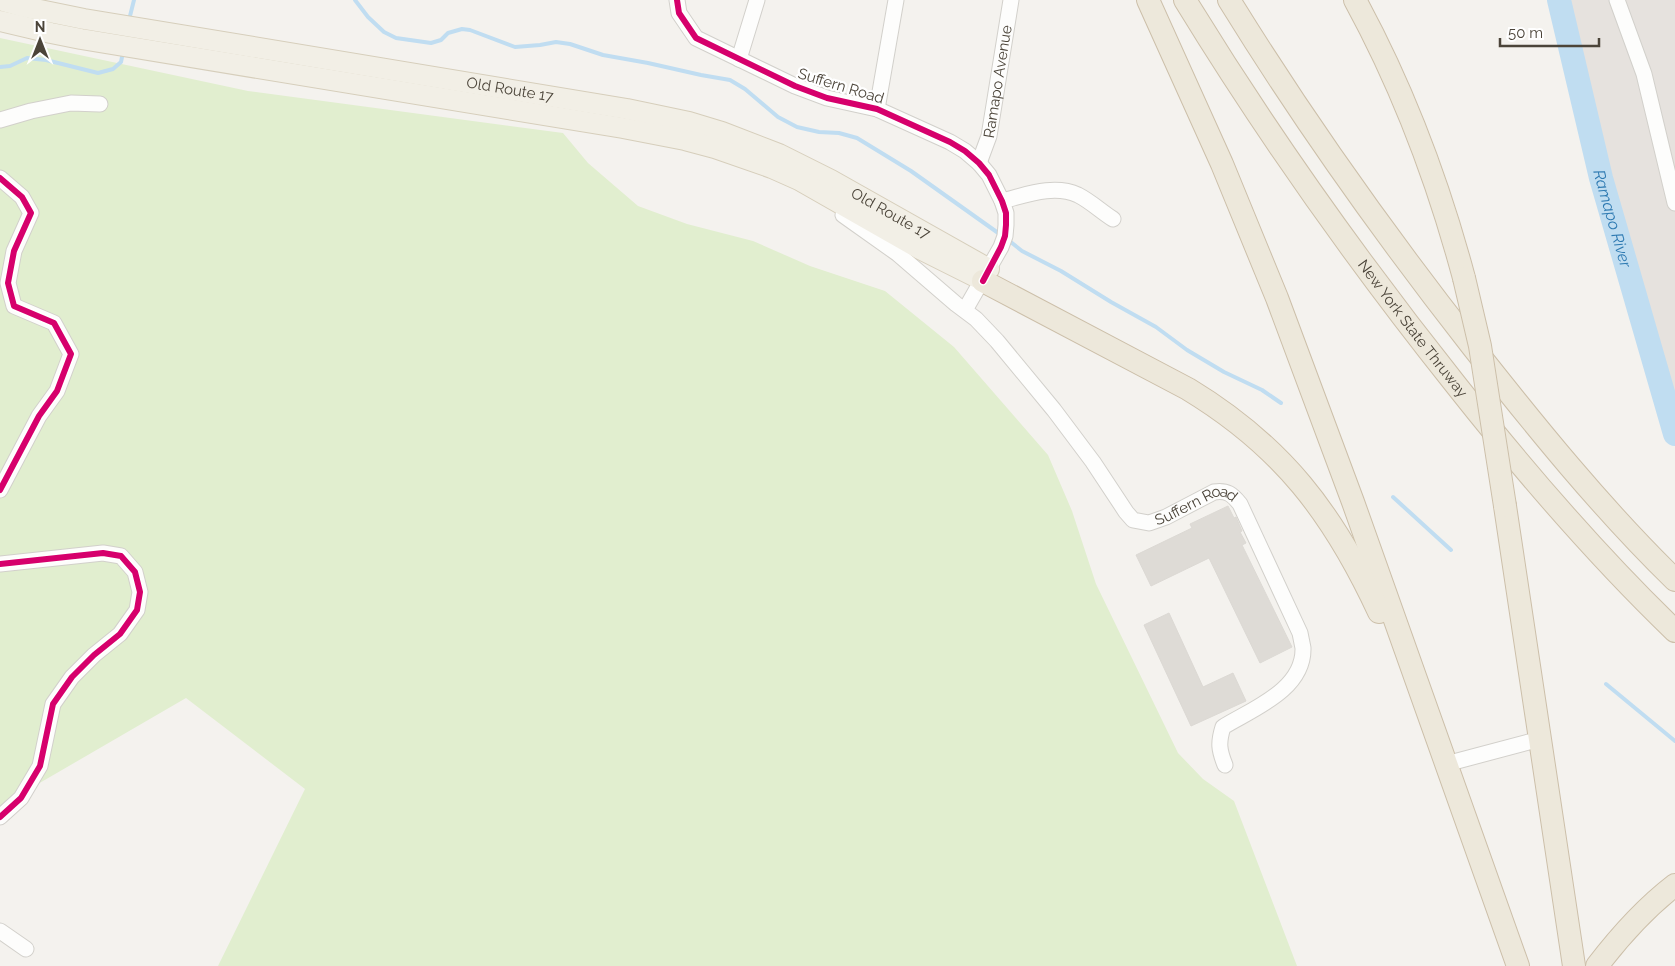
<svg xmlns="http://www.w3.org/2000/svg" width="1675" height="966" viewBox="0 0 1675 966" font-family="Raleway,sans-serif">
  <rect width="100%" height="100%" fill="#f4f2ee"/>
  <polygon fill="#e6e2de" points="1559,0 1675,0 1675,434 1601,178"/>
  <polygon fill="#e1eecf" points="0,38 248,91 563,133 588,163 638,206 687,224 753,241 810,266 885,291 954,347 1048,455 1072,511 1096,584 1178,753 1203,779 1234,801 1297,966 218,966 305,789 186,698 0,806"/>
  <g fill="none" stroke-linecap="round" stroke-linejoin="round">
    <g stroke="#c0ddf1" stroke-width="4">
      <polyline points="355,0 368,17 384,32 396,38 431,43 441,40 448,33 462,29 470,30 515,47 540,45 556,42 570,44 603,55 648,63 701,75 730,80 745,89 778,117 797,127 819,132 839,133 857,138 911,171 1001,235"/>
      <polyline points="129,20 134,0"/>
      <polyline points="0,67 10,66 27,58 46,60 98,73 113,69 121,62 123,52"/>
      <polyline points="1007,239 1022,251 1061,271 1111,302 1156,327 1187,350 1224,372 1262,390 1281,403"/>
      <polyline points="1393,497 1451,550"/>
      <polyline points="1606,684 1675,741"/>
    </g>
    <path stroke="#c0ddf1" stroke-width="24" id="s1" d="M1559,0L1601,178L1675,434"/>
  </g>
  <g fill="#dedbd6" stroke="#dcd9d4">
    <polygon points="1228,506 1234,518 1236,517 1242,531 1240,532 1246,543 1242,545 1292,647 1260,663 1209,558 1151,586 1136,555 1192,528 1190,524"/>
    <polygon points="1169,613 1203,687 1233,673 1246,701 1191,726 1144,625"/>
  </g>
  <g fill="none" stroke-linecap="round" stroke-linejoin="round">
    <defs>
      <g id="minor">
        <polyline points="677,0 679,13 696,38 795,86 827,98 877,109 950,142 965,151 979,163 989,175 1002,201 1006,213 1006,225 1005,236 1001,247 965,310"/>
        <polyline points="1617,0 1644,74 1675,203"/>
        <polyline points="739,59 757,0"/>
        <polyline points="877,109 896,0"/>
        <polyline points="0,120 31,111 71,103 100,104"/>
        <path id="s2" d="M979,163L989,136L1011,0"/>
        <polyline points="0,178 22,197 31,213 14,251 8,283 14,306 54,323 71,354 57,391 39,416 0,490"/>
        <path d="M1002,201C1026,195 1054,184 1078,195C1090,201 1102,212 1113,219"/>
        <path id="s3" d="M843,215L898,254L956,304L976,319L997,341L1054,410L1093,462L1126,512L1133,520L1149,523L1166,517L1214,492C1227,490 1232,494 1240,504L1300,633C1301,638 1302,643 1303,648C1304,690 1252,709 1223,727C1218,743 1219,750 1225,765"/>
        <polyline points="0,564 103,553 121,556 135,572 140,592 137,610 120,634 94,655 72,677 53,704 40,766 21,798 0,817"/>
        <polyline points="1446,764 1540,739"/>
        <polyline points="0,931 26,949"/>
      </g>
      <g id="major">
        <path id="s4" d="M0,0L25,7L84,19L627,109L689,122L722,132L779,154L831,180L989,269"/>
        <polyline points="0,21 51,33 81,39 623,128 685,140 715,148 772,168 799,180 920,249 980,279"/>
      </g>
      <g id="highway">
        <polyline points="1148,0 1222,164 1277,298 1353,502 1518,966"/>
        <path id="s5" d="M1185,0C1267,134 1358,262 1456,385C1524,471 1596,555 1675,631"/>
        <path d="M1229,0C1303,120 1385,235 1472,346C1535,426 1602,509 1675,580"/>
        <path d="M1355,0C1403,88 1438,181 1464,278"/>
        <path d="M983,281L1188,389C1282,446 1333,513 1379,612"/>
        <polyline points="1505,506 1574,966"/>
        <path d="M1597,966C1620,936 1645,908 1675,885"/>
      </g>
    </defs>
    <use href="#minor" stroke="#d2d0cb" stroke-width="17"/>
    <use href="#major" stroke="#d6cebb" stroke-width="22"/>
    <use href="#highway" stroke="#ccbfa9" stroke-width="24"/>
    <use href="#minor" stroke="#fdfdfc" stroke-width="15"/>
    <use href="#major" stroke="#f2efe6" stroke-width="20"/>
    <use href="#highway" stroke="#ede8db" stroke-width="22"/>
    <defs>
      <polyline id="highway-bridge" points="1464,278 1480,346 1505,506"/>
    </defs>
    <use href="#highway-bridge" stroke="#ccbfa9" stroke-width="24" stroke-linecap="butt"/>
    <use href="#highway-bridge" stroke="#ede8db" stroke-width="22"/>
    <defs>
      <g id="cycleway">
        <polyline points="677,0 679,13 696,38 795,86 827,98 877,109 950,142 965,151 979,163 989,175 1002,201 1006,213 1006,225 1005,236 1001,247 983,281"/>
        <polyline points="0,178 22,197 31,213 14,251 8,283 14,306 54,323 71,354 57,391 39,416 0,490"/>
        <polyline points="0,564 103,553 121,556 135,572 140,592 137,610 120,634 94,655 72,677 53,704 40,766 21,798 0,817"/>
      </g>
    </defs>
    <use href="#cycleway" stroke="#fff" stroke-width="9"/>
    <use href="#cycleway" stroke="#d6006c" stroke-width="6"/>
  </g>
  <g text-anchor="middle" stroke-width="4.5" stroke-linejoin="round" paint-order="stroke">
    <g font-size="15" fill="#4b4439" stroke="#fff">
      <text dy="5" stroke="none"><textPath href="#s2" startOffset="84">Ramapo Avenue</textPath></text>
      <text transform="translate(841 86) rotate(17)" y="5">Suffern Road</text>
      <text dy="5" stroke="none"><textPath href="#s4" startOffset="518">Old Route 17</textPath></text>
      <text dy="5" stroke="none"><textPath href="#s4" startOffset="922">Old Route 17</textPath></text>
      <text dy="5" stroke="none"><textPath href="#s5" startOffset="400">New York State Thruway</textPath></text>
      <text dy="5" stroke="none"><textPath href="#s3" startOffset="492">Suffern Road</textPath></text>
    </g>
    <g font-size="16" font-style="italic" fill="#2e7ab2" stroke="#fff">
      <text dy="6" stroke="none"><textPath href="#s1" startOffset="225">Ramapo River</textPath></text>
    </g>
  </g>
  <g transform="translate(40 40)" stroke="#ffffff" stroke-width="4" paint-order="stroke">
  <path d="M0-4L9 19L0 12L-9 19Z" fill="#4b4439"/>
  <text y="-8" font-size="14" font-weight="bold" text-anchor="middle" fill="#4b4439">N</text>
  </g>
  <path d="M1500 38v8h99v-8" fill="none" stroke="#4b4439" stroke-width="2.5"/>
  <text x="1508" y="38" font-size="15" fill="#4b4439" stroke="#ffffff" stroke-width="4" paint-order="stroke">50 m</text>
</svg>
